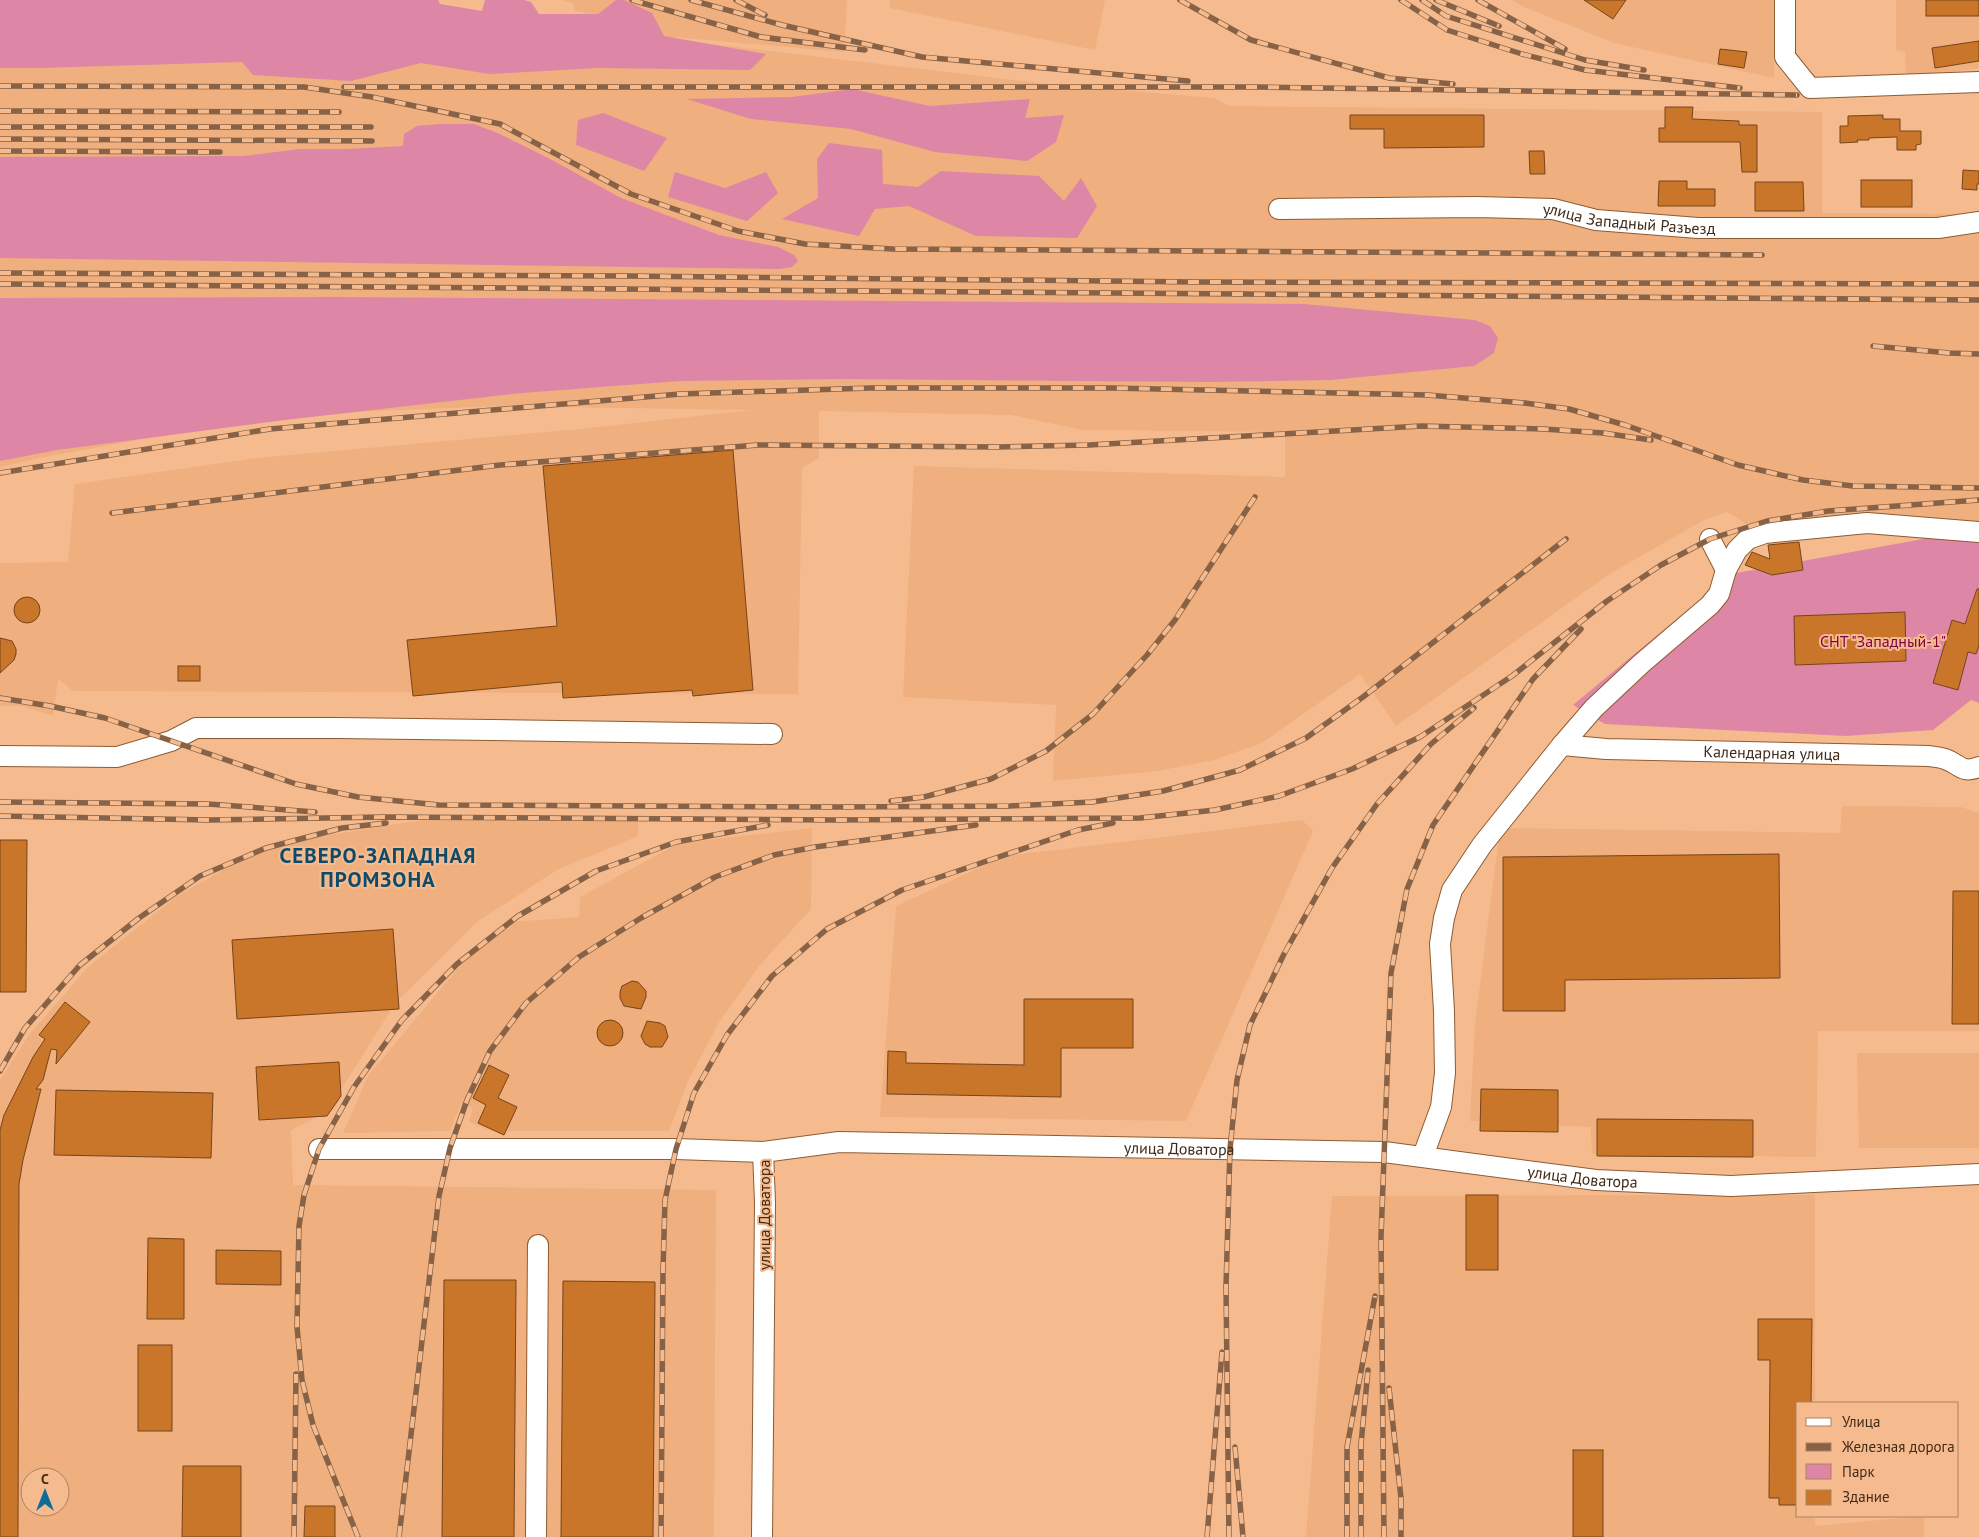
<svg xmlns="http://www.w3.org/2000/svg" width="1979" height="1537" viewBox="0 0 1979 1537" font-family="'PT Sans',sans-serif">
  <rect width="100%" height="100%" fill="#f5bb8f"/>
  <g fill="#efaf7e" fill-rule="evenodd">
    <polygon points="562,0 847,0 844,52 650,35 650,24 575,11 573,3"/>
    <polygon points="890,0 1105,0 1095,50 890,8"/>
    <polygon points="1512,0 1774,0 1774,78 1614,43 1524,7"/>
    <polygon points="1896,0 1979,0 1979,68 1906,78 1905,52 1896,50"/>
    <polygon points="0,25 643,36 1048,84 1214,98 1229,106 1822,112 1822,213 1979,214 1979,524 1746,524 1727,512 1704,520 1611,573 1396,726 1360,674 1262,743 1214,760 1158,771 1053,781 1056,705 903,697 914,466 1285,477 1285,434 1298,432 1083,430 1011,415 819,411 819,458 802,468 798,694 73,691 58,679 53,716 23,706 0,706 0,563 68,562 75,484 256,458 580,429 752,410 499,406 276,415 39,458 0,467"/>
    <polygon points="1842,806 1961,807 1979,813 1979,1031 1818,1031 1816,1157 1592,1154 1591,1127 1470,1121 1475,1024 1500,828 1840,833"/>
    <path d="M638,819V836L557,870L477,922L396,1002L327,1112L291,1130L293,1185L716,1190L714,1537H0V1080L29,1035L88,967L177,896L267,845L422,820ZM30,1477H60V1507H30Z"/>
    <polygon points="1302,820 1313,831 1186,1121 880,1117 896,906 1005,856"/>
    <polygon points="812,828 811,909 759,966 718,1024 688,1081 669,1131 491,1131 469,1122 473,1108 461,1104 450,1131 343,1133 368,1076 458,968 510,922 579,917 580,897 679,843"/>
    <polygon points="1857,1053 1979,1053 1979,1148 1859,1148"/>
    <polygon points="1815,1195 1815,1403 1798,1403 1798,1516 1815,1516 1815,1526 1924,1516 1924,1537 1306,1537 1332,1196"/>
  </g>
  <g fill="#de86a5">
    <polygon points="0,0 438,0 440,4 482,11 485,0 524,0 531,2 539,14 598,14 616,0 624,0 652,13 664,36 766,54 750,70 598,68 489,74 421,63 351,81 253,75 242,62 40,68 0,68"/>
    <polygon points="852,89 930,106 1030,99 1025,118 1064,115 1056,142 1027,161 935,152 851,129 751,119 687,99 792,97"/>
    <polygon points="603,113 667,138 644,171 576,145 578,120"/>
    <polygon points="440,124 474,124 500,134 552,160 621,198 719,235 778,247 794,255 798,261 792,267 780,269 0,258 0,157 243,156 300,149 348,149 403,146 404,134 417,126"/>
    <polygon points="829,143 882,150 883,184 918,187 941,171 1039,176 1064,201 1081,178 1097,206 1077,238 976,236 909,206 875,209 859,236 782,219 818,198 817,159"/>
    <polygon points="675,172 725,188 766,172 778,193 747,221 668,197"/>
    <polygon points="335,297 1304,304 1475,320 1490,326 1498,338 1494,353 1474,366 1331,380 1211,382 843,379 680,381 522,393 285,420 57,450 0,461 0,298"/>
    <polygon points="1934,537 1979,537 1979,703 1971,700 1933,730 1846,736 1605,724 1573,705 1731,574"/>
  </g>
  <g fill="#c9762b" stroke="#764419">
    <polygon points="1584,0 1626,0 1613,19"/>
    <rect x="1926" y="0" width="53" height="16"/>
    <polygon points="1979,41 1979,61 1935,68 1932,48"/>
    <polygon points="1720,49 1747,52 1744,68 1718,64"/>
    <polygon points="1665,107 1693,107 1692,119 1739,121 1739,125 1757,125 1757,172 1742,172 1740,142 1659,142 1659,128 1665,128"/>
    <polygon points="1350,115 1484,115 1484,147 1384,148 1384,129 1350,129"/>
    <polygon points="1883,115 1883,119 1900,119 1900,131 1921,131 1921,144 1916,145 1916,150 1897,150 1897,137 1869,138 1869,140 1857,140 1858,142 1840,143 1840,126 1848,126 1848,116"/>
    <polygon points="1529,151 1544,151 1545,174 1530,174"/>
    <polygon points="1963,170 1979,171 1979,184 1977,184 1977,190 1962,189"/>
    <rect x="1861" y="180" width="51" height="27"/>
    <polygon points="1659,181 1687,181 1687,189 1715,189 1715,206 1658,206"/>
    <polygon points="1755,182 1803,182 1804,211 1755,211"/>
    <polygon points="733,450 753,690 693,696 692,690 563,698 562,682 413,696 407,640 557,626 543,466"/>
    <polygon points="1799,542 1803,570 1772,575 1745,565 1752,552 1770,559 1768,545"/>
    <polygon points="1977,589 1979,589 1979,646 1976,654 1968,652 1958,690 1933,683 1952,620 1965,624"/>
    <circle cx="27" cy="610" r="13"/>
    <polygon points="1905,612 1906,661 1795,665 1794,616"/>
    <polygon points="0,638 12,641 16,649 16,654 14,660 0,673"/>
    <rect x="178" y="666" width="22" height="15"/>
    <polygon points="0,840 27,840 26,992 0,992"/>
    <polygon points="1779,854 1780,978 1565,980 1565,1011 1503,1011 1503,857"/>
    <polygon points="1953,891 1979,891 1979,1024 1952,1024"/>
    <polygon points="393,929 399,1009 237,1019 232,940"/>
    <polygon points="632,981 638,982 646,991 646,997 641,1009 624,1006 620,998 620,992 622,986"/>
    <polygon points="1024,999 1133,999 1133,1048 1061,1048 1061,1097 887,1094 888,1051 906,1052 906,1063 1024,1065"/>
    <polygon points="65,1002 90,1022 56,1064 57,1050 51,1049 43,1080 36,1089 41,1089 23,1160 19,1184 18,1537 0,1537 0,1130 4,1115 33,1057 45,1039 39,1035"/>
    <circle cx="610" cy="1033" r="13"/>
    <polygon points="647,1021 660,1023 665,1026 668,1037 662,1047 650,1047 645,1044 641,1036"/>
    <polygon points="339,1062 341,1096 327,1116 259,1120 256,1067"/>
    <polygon points="489,1065 509,1075 498,1098 517,1107 504,1135 478,1123 486,1105 473,1098"/>
    <polygon points="1481,1089 1558,1090 1558,1132 1480,1131"/>
    <polygon points="56,1090 213,1093 211,1158 54,1155"/>
    <polygon points="1597,1119 1753,1120 1753,1157 1597,1156"/>
    <rect x="1466" y="1195" width="32" height="75"/>
    <polygon points="148,1238 184,1239 184,1319 147,1319"/>
    <polygon points="216,1250 281,1251 281,1285 216,1284"/>
    <polygon points="444,1280 516,1280 514,1537 442,1537"/>
    <polygon points="563,1281 655,1282 653,1537 561,1537"/>
    <polygon points="1758,1319 1812,1319 1811,1403 1798,1403 1798,1505 1779,1505 1779,1498 1769,1498 1770,1360 1758,1360"/>
    <rect x="138" y="1345" width="34" height="86"/>
    <rect x="1573" y="1450" width="30" height="87"/>
    <polygon points="183,1466 241,1466 241,1537 182,1537"/>
    <polygon points="305,1506 335,1506 335,1537 304,1537"/>
  </g>
  <g fill="none" stroke-linecap="round" stroke-linejoin="round">
    <defs>
      <g id="minor">
        <polyline points="1785,0 1785,57 1810,88 1979,82"/>
        <path id="s1" d="M1279,209L1476,207L1553,209L1596,220L1698,228H1938L1979,222"/>
        <polyline points="1726,570 1737,550 1748,539 1765,533 1867,523 1979,532"/>
        <path id="s2" d="M1562,745L1606,749L1929,756C1934,757 1940,757 1945,759C1960,764 1961,774 1979,767"/>
        <polyline points="0,756 117,757 171,741 196,728 339,728 772,734"/>
        <path id="s3" d="M319,1149H676L763,1152L839,1142L1384,1152L1596,1180L1731,1186L1979,1174"/>
        <polyline points="1423,1156 1441,1107 1445,1073 1444,1011 1440,944 1444,918 1452,890 1482,845 1562,745 1594,708 1642,663 1710,605 1719,594 1726,570 1710,539"/>
        <polyline points="536,1537 538,1245"/>
        <polyline points="762,1537 765,1202 763,1152"/>
      </g>
    </defs>
    <use href="#minor" stroke="#8f5b31" stroke-width="22"/>
    <use href="#minor" stroke="#fff" stroke-width="20"/>
    <defs>
      <g id="rail">
        <polyline points="632,0 761,37 865,50"/>
        <polyline points="691,0 782,25 922,57 1188,81"/>
        <polyline points="736,0 765,15"/>
        <polyline points="1180,0 1251,40 1389,78 1453,84"/>
        <polyline points="1401,0 1447,30 1522,54 1585,70 1740,88"/>
        <polyline points="1422,0 1446,16 1585,60 1644,70"/>
        <polyline points="1436,0 1499,26"/>
        <polyline points="1478,0 1565,49"/>
        <polyline points="0,86 304,87 372,97 500,124 631,194 738,231 805,244 893,249 1762,255"/>
        <polyline points="344,87 1257,87 1797,95"/>
        <polyline points="0,111 339,112"/>
        <polyline points="0,127 371,127"/>
        <polyline points="0,139 372,141"/>
        <polyline points="0,151 220,152"/>
        <polyline points="0,273 628,276 1195,282 1979,284"/>
        <polyline points="0,284 1979,300"/>
        <polyline points="1873,346 1949,353 1979,354"/>
        <polyline points="0,473 270,429 680,394 871,388 1111,388 1427,395 1525,403 1569,409 1625,425 1738,465 1803,480 1853,486 1979,488"/>
        <polyline points="112,513 500,465 758,445 998,447 1089,445 1421,426 1543,429 1603,433 1651,440"/>
        <polyline points="0,698 50,706 105,718 296,784 358,797 439,805 836,807 1010,806 1092,802 1163,791 1240,770 1306,738 1363,697 1566,539"/>
        <polyline points="891,801 924,797 991,779 1046,751 1093,714 1147,655 1175,620 1255,497"/>
        <polyline points="0,802 208,804 315,812"/>
        <polyline points="0,816 209,820 383,817 836,820 1140,818 1215,810 1279,796 1352,769 1420,737 1512,676 1607,601 1661,565 1710,539 1767,521 1828,511 1979,500"/>
        <polyline points="0,1071 25,1028 80,965 139,918 200,876 266,848 342,828 386,823"/>
        <polyline points="1389,1388 1401,1498 1401,1537"/>
        <polyline points="1235,1447 1243,1537"/>
        <polyline points="294,1537 296,1374"/>
        <polyline points="358,1537 313,1425 302,1380 297,1327 299,1226 304,1195 319,1149 354,1087 402,1020 457,964 518,916 596,871 676,842 768,825"/>
        <polyline points="399,1537 439,1196 450,1148 467,1100 490,1051 526,1003 579,957 641,918 715,877 774,855 815,847 976,825"/>
        <polyline points="661,1537 663,1271 665,1200 676,1149 694,1093 727,1035 772,976 827,929 902,890 1078,830 1113,823"/>
        <polyline points="1207,1537 1222,1352"/>
        <polyline points="1229,1537 1226,1287 1230,1149 1237,1080 1250,1025 1284,954 1332,868 1377,804 1431,744 1474,708"/>
        <polyline points="1347,1537 1347,1447 1375,1296"/>
        <polyline points="1361,1537 1361,1444 1368,1370"/>
        <polyline points="1384,1537 1381,1237 1391,973 1407,889 1433,825 1533,679 1581,629"/>
      </g>
    </defs>
    <use href="#rail" stroke="#876246" stroke-width="5.5"/>
    <use href="#rail" stroke="#f5bb8f" stroke-width="4" stroke-dasharray="11" stroke-linecap="butt"/>
  </g>
  <g text-anchor="middle" stroke-width="4" stroke-linejoin="round" paint-order="stroke">
    <g font-size="16" fill="#412a18" stroke="#f5bb8f">
      <text dy="6" stroke="none"><textPath href="#s1" startOffset="351">улица Западный Разъезд</textPath></text>
      <text dy="6" stroke="none"><textPath href="#s2" startOffset="210">Календарная улица</textPath></text>
      <text dy="6" stroke="none"><textPath href="#s3" startOffset="861">улица Доватора</textPath></text>
      <text dy="6" stroke="none"><textPath href="#s3" startOffset="1266">улица Доватора</textPath></text>
      <text transform="translate(764 1215) rotate(-90)" y="6">улица Доватора</text>
    </g>
    <g font-size="16" fill="#7f0044" stroke="#f5bb8f">
      <text x="1883" y="647">СНТ "Западный-1"</text>
    </g>
    <g font-size="21" font-weight="bold" letter-spacing="1" fill="#0e4b6b" stroke="#f5bb8f">
      <text x="378" y="863">СЕВЕРО-ЗАПАДНАЯ<tspan x="378" dy="24">ПРОМЗОНА</tspan></text>
    </g>
  </g>
  <rect x="1796" y="1402" width="162" height="115" fill="#f5bb8f" stroke="#ad815f"/>
  <rect x="1806" y="1418" width="25" height="8" fill="#ffffff" stroke="#ad815f"/>
  <text x="1842" y="1427" font-size="15" fill="#412a18">Улица</text>
  <rect x="1806" y="1443" width="25" height="8" fill="#876246" stroke="#ad815f"/>
  <text x="1842" y="1452" font-size="15" fill="#412a18">Железная дорога</text>
  <rect x="1806" y="1464" width="25" height="15" fill="#de86a5" stroke="#ad815f"/>
  <text x="1842" y="1477" font-size="15" fill="#412a18">Парк</text>
  <rect x="1806" y="1490" width="25" height="15" fill="#c9762b" stroke="#ad815f"/>
  <text x="1842" y="1502" font-size="15" fill="#412a18">Здание</text>
  <g transform="translate(45 1492)"><circle r="24" fill="#f5bb8f" stroke="#ad815f"/>
  <path d="M0-4L9 19L0 12L-9 19Z" fill="#0c6c9a"/>
  <text y="-8" font-size="14" font-weight="bold" text-anchor="middle" fill="#412a18">С</text>
  </g>
</svg>
